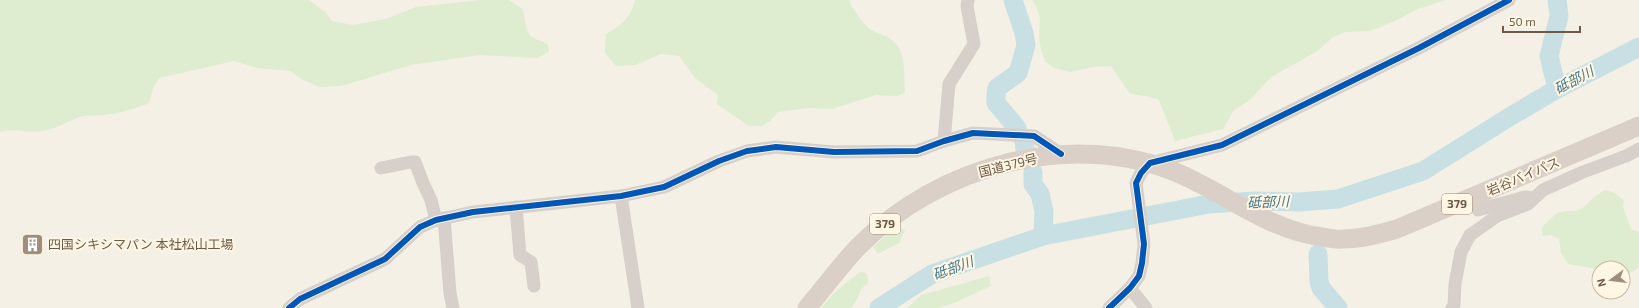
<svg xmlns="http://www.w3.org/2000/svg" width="1639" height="308" viewBox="0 0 1639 308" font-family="'Exo 2','Noto Sans JP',sans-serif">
  <rect width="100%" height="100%" fill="#f5f0e5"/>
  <g fill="#deecd0">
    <path d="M0,0H309L325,12L332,21L353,25L386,19L416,7L480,0H509L523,9C525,17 525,34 534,38C539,41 543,41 548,45L549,52L537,58L480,55L411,65L341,86L320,87L303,80L290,71L257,68L234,61L159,78L153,88L149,103C134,109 120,113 104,115C98,116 90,115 83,116C69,120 57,129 42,131C27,134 15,127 0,132Z"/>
    <path d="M635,0H849C851,7 865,26 871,30C880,34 889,36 896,44C906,55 904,78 905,92L898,96L876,95L832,109L808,108L778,112L770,121L762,126H749L717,104L718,95L695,78L679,56L661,54L635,65L616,66L605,53L606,34C622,25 630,19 635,0Z"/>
    <polygon points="1032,0 1446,0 1418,9 1395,21 1370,31 1345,32 1332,38 1316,52 1271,77 1250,100 1234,110 1223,129 1175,141 1159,100 1146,96 1130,94 1111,66 1093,67 1071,72 1054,68 1045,61 1041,50 1039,38 1040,17 1036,6"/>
    <polygon points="1605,190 1615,193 1624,201 1623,207 1631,229 1639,232 1639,265 1636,270 1623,276 1623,268 1599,268 1599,271 1591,268 1568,264 1561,253 1559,239 1551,235 1542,236 1542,227 1557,213 1565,211 1576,211 1584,207 1594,197"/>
    <polygon points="895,227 905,230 899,243 878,254 873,247"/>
    <polygon points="860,272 866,273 868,277 868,283 861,289 856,301 851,308 821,308 835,292"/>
    <polygon points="989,276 991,286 954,303 938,308 907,308 921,295"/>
  </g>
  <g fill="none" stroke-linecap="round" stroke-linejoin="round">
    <g stroke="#c8e0e4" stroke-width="19">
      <polyline points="1013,0 1024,33 1026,45 1018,73 997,88 996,94 996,103 1017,128"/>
      <polyline points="1557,0 1559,16 1549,56 1557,89"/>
      <polyline points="1024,141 1025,150"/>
      <polyline points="1033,172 1033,184 1040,194 1044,211 1043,236"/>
      <polyline points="1318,254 1319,281 1321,288 1338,308"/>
      <polyline points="879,308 932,274 1043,236 1209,204 1255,201 1299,202 1338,199 1423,171 1511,116 1557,89 1639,47"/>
    </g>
    <g stroke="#d7cfc9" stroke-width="13">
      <polyline points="944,141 949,84 974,44 967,6 968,0"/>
      <polyline points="381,168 411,162 415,162 423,183 431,200 436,220"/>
      <polyline points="621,196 638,308"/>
      <polyline points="1471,198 1478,210 1525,197 1533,198"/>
      <polyline points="516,207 520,255 531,262 534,286"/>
      <polyline points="444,218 450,293 453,308"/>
      <polyline points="1130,288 1146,308"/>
      <polyline points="289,308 300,299 385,259 420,227 436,220 473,212 621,196 664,187 719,161 747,151 776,147 834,152 917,151 944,141 973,133 1034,136 1061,154"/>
      <polyline points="1109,308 1130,288 1139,276 1142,263 1144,244 1136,183 1141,173 1150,163 1222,145 1419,48 1509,0"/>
      <polyline points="1452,308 1454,305 1455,284 1461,252 1470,235 1497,216 1528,204 1543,190 1583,172 1626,156 1639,149"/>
    </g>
    <path stroke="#dad0c7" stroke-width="19" d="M807,308C824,288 840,266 858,247C939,165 1073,128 1180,174C1228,195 1269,230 1322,237C1329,238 1336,240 1342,239C1361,239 1379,234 1397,229L1639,126"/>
    <defs>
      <g id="cycleway">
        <polyline points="289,308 300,299 385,259 420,227 436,220 473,212 621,196 664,187 719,161 747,151 776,147 834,152 917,151 944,141 973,133 1034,136 1061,154"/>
        <polyline points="1109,308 1130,288 1139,276 1142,263 1144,244 1136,183 1141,173 1150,163 1222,145 1419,48 1509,0"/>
      </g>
    </defs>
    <use href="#cycleway" stroke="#fff7e4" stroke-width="8"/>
    <use href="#cycleway" stroke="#0057b8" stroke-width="6"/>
  </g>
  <defs>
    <symbol id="building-square" viewBox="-11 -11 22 22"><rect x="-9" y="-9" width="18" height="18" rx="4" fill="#9f8e7e" stroke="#fff7e4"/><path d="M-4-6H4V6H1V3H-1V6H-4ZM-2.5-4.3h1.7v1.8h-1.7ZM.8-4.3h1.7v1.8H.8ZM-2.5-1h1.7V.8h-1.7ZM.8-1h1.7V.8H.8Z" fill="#fff"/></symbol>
  </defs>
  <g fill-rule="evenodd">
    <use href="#building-square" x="20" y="232" width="25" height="25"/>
  </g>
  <g text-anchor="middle" stroke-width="4" stroke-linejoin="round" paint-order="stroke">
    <g fill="#fff7e4" stroke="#9b8976" stroke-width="1">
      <rect x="1442" y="194" width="30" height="20" rx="3"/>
      <rect x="870" y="214" width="30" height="20" rx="3"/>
    </g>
    <g font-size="12" font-weight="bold" fill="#705a47">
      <text x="1457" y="208">379</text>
      <text x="885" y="228">379</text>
    </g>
    <g font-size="13" fill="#705a47" stroke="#fff7e4">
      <text transform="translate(1008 165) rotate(-14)" y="5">国道379号</text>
      <text transform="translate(1523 176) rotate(-23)" y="5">岩谷バイパス</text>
    </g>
    <g font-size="13" fill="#705a47" stroke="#fff7e4" text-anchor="start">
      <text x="48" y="249">四国シキシマパン 本社松山工場</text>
    </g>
    <g font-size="14" font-style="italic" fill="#45798a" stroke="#fff7e4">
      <text transform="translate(1574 80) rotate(-28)" y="5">砥部川</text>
      <text transform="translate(1268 202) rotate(-2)" y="5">砥部川</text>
      <text transform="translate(953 268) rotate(-20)" y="5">砥部川</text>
    </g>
  </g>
  <g transform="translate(1611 280) rotate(255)"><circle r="19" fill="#fff7e4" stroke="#c6b8a5"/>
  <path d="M0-3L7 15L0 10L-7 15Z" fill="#9f8e7e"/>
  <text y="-6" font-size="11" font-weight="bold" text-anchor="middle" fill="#705a47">N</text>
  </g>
  <path d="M1503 26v6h77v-6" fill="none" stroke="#705a47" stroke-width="2"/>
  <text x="1509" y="26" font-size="12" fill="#705a47" stroke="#fff7e4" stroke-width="3" paint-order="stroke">50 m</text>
</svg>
